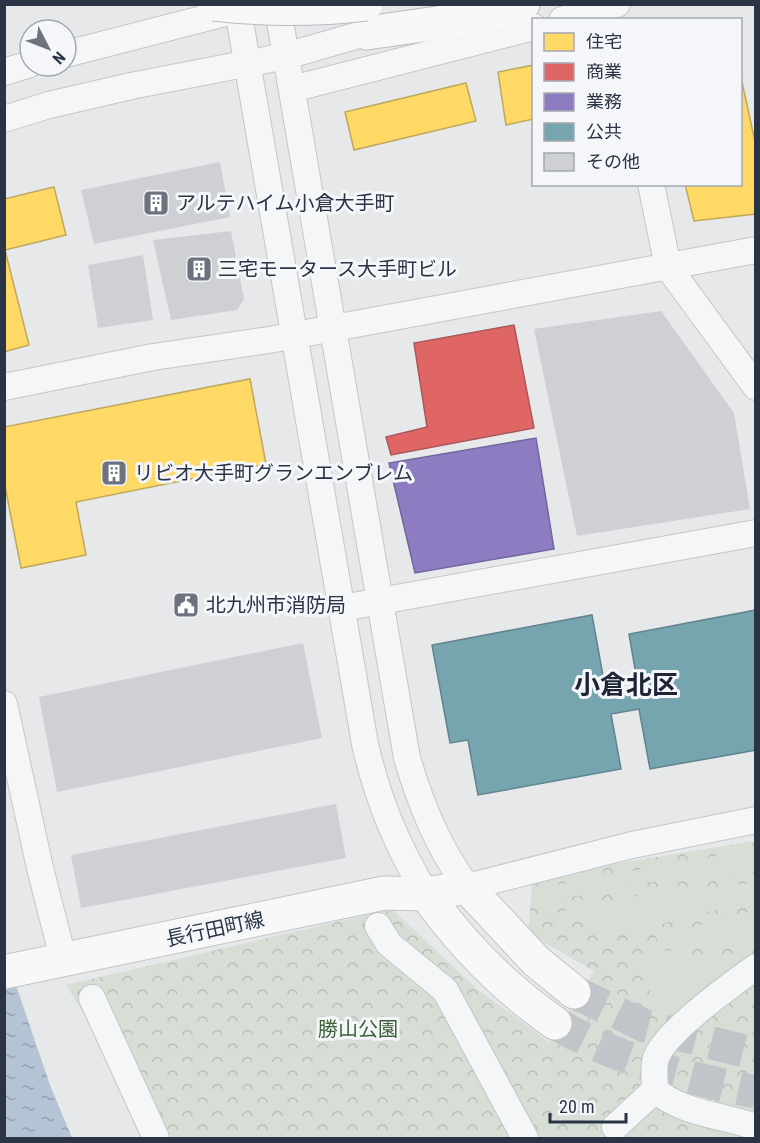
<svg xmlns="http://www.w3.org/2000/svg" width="760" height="1143" viewBox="0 0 760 1143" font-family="'Roboto Condensed','Noto Sans JP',sans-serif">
  <defs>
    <pattern id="forest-crowns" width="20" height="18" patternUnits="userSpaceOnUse" patternTransform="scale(1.5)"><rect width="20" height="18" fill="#d6ded6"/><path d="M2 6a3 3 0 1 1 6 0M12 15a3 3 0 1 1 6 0" fill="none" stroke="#b8bfb9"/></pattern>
    <pattern id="water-ripples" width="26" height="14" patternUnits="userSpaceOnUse" patternTransform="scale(1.5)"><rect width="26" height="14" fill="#b4c4d5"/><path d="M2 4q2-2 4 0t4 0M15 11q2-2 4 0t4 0" fill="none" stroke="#93a0af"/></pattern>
  </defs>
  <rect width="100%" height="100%" fill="#e6e8ea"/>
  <polygon fill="url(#forest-crowns)" points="755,841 755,1138 161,1138 66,985 392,909 477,989 549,1042 594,971 528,933 533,877"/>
  <g fill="#d6ded6">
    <polygon points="755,849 755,872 644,883 545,902 538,897 539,888"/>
    <polygon points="755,883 755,899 629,933 545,915 644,894"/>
    <polygon points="755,910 755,947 685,944 654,938"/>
    <polygon points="650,947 683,953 749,957 711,983 674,1017 660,1021 655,1015 644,955"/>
  </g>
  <polygon fill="url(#water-ripples)" points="4,950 50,1085 72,1138 5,1138"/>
  <g fill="#ffd966" stroke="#bfa85c" stroke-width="1.5">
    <polygon points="534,65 534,119 506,125 498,72"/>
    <polygon points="740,73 756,146 756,214 694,221 685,184 740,184"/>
    <polygon points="466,83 476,121 354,150 345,112"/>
    <polygon points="54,187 66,235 5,250 29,345 4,352 4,199"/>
    <polygon points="250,379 266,464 76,502 86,555 21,568 4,481 4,427"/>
  </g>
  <polygon fill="#e06666" stroke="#aa575c" stroke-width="1.5" points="514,325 534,428 391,455 386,437 427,427 414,343"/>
  <polygon fill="#8e7cc3" stroke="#70669d" stroke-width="1.5" points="536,438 554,549 415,573 389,463"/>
  <polygon fill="#76a5af" stroke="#60838f" stroke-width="1.5" points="756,610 756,750 650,769 639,709 611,714 621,769 478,795 468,740 450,743 432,645 592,615 607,698 639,692 629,634"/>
  <g fill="#ced0d3">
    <polygon points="220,162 230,217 94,244 81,190"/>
    <polygon points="231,231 244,299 237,310 171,320 153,240"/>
    <polygon points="143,255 153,320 98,328 88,265"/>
    <polygon points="661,311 734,413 750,509 577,536 534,329"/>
    <polygon points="303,643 322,738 57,792 39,697"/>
    <polygon points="336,804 346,858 81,908 71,855"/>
  </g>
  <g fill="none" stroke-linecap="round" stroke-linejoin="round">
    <g stroke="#c1c4c9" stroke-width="33" stroke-dasharray="33 16" stroke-linecap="butt">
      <polyline points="574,992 645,1026 756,1054"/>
      <path d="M555,1023C622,1062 680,1076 756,1092"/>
    </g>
    <defs>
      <g id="minor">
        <path d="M237,4L365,744C378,800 396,844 426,894"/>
        <path d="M277,4L407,758C421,805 438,847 467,887L632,845L756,820"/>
        <polyline points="562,20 617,4"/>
        <polyline points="66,54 241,9"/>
        <polyline points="4,72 30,64"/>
        <polyline points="292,89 534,27"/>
        <polyline points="4,119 49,105 131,86 286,56 383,28"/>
        <polyline points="651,184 668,267 756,387"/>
        <polyline points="4,387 153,357 269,340 756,250"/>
        <polyline points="342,608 756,533"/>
        <polyline points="4,704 40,868 64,962"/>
        <polyline points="378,926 389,944 445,990 525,1138"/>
        <path d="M756,967C732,984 665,1032 656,1058C653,1067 655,1081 655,1090C683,1114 722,1115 756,1127"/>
        <polyline points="92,998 156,1138"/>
        <polyline points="615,1127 655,1090"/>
      </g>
      <g id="major">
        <path d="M426,894C462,945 503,987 555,1023"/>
        <polyline points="4,972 384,893 426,894 467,887 536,961 574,992"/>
      </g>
      <polyline id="highway" points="367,33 479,17 523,4"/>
    </defs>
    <use href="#minor" stroke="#c4c6c8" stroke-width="28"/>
    <use href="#major" stroke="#c2c5c8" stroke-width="35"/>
    <use href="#highway" stroke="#b8bbbf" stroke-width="35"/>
    <use href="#minor" stroke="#f5f6f7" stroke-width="26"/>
    <use href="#major" stroke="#f8f8f8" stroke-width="33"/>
    <use href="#highway" stroke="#f8f8f8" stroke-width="33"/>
    <defs>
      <path id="highway-bridge" d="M214,4C265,10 315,10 366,4"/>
    </defs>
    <use href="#highway-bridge" stroke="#b8bbbf" stroke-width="35" stroke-linecap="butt"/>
    <use href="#highway-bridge" stroke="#f8f8f8" stroke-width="33"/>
  </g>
  <defs>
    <symbol id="building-square" viewBox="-11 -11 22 22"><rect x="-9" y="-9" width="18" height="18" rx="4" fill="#6c737f" stroke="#f4f6f9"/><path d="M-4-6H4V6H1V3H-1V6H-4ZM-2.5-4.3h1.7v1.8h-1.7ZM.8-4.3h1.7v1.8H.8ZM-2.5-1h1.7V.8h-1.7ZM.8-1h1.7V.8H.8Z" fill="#fff"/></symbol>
    <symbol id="civic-square" viewBox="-11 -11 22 22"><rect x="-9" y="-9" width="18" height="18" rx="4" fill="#6c737f" stroke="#f4f6f9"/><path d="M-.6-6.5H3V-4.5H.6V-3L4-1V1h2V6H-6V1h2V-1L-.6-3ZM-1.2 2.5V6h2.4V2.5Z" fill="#fff"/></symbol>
  </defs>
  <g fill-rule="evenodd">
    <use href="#building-square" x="141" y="188" width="30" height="30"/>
    <use href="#building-square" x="184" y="254" width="30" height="30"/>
    <use href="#building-square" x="99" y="458" width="30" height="30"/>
    <use href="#civic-square" x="171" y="590" width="30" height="30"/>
  </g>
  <g text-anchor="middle" stroke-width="6" stroke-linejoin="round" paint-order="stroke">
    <g font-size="20" fill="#2b3445" stroke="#f4f6f9" text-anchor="start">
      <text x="176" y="210">アルテハイム小倉大手町</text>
      <text x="218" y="276">三宅モータース大手町ビル</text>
      <text x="134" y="480">リビオ大手町グランエンブレム</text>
      <text x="206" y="612">北九州市消防局</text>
    </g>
    <g font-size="20" fill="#2b3445" stroke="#f4f6f9">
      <text transform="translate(215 929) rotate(-12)" y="7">長行田町線</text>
    </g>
    <g font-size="20" fill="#3f6138" stroke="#f4f6f9">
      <text x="358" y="1036">勝山公園</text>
    </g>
    <g font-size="26" font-weight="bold" fill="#1d2536" stroke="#f4f6f9">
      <text x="626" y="694">小倉北区</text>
    </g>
  </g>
  <rect width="760" height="1143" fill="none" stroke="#2b3445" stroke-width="12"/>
  <rect x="532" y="18" width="210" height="168" fill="#f4f6f9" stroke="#a4a8b1" stroke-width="1.5"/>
  <rect x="544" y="33" width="30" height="18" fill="#ffd966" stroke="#a4a8b1" stroke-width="1.5"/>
  <text x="586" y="48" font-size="18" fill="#2b3445">住宅</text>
  <rect x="544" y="63" width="30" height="18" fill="#e06666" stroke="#a4a8b1" stroke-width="1.5"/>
  <text x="586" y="78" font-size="18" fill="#2b3445">商業</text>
  <rect x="544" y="93" width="30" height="18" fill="#8e7cc3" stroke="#a4a8b1" stroke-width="1.5"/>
  <text x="586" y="108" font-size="18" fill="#2b3445">業務</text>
  <rect x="544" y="123" width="30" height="18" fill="#76a5af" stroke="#a4a8b1" stroke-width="1.5"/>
  <text x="586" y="138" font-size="18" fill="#2b3445">公共</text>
  <rect x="544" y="153" width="30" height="18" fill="#ced0d3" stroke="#a4a8b1" stroke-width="1.5"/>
  <text x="586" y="168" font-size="18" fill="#2b3445">その他</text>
  <g transform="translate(48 48) rotate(132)"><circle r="28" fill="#f4f6f9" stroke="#a4a8b1" stroke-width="1.5"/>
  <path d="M0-4.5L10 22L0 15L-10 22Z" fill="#6c737f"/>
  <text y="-9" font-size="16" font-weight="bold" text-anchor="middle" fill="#2b3445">N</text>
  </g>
  <path d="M550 1113v9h76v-9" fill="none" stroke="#2b3445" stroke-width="3"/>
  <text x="559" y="1113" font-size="18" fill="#2b3445" stroke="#f4f6f9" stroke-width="4.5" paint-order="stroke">20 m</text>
</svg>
